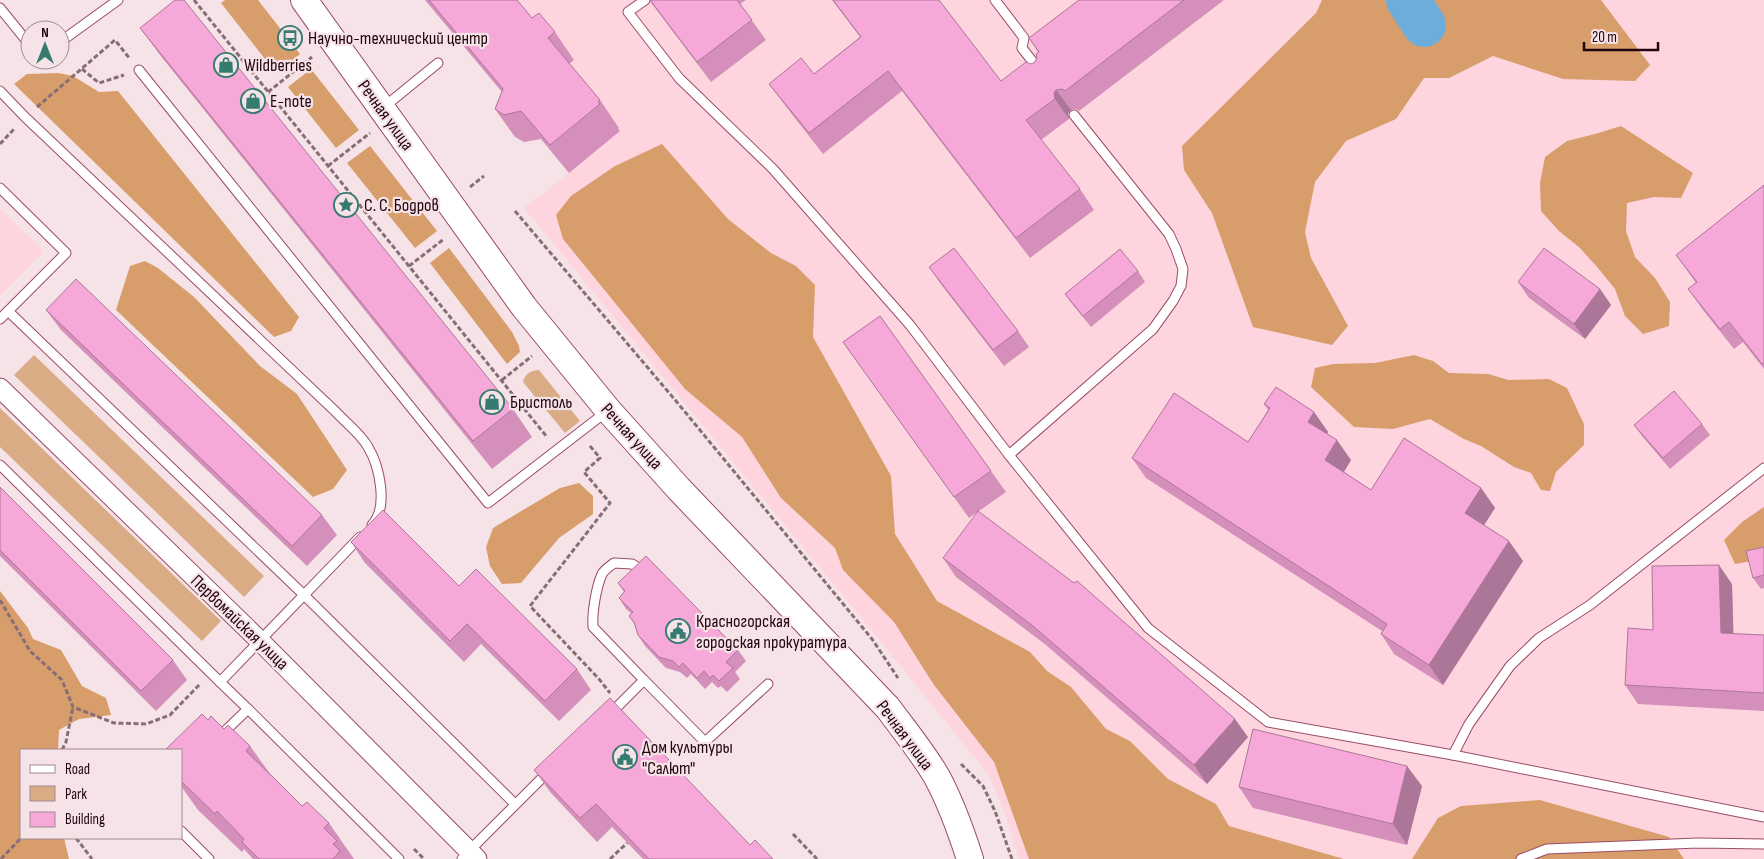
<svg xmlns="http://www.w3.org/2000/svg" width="1764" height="859" viewBox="0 0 1764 859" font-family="'Sofia Sans Condensed',sans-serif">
  <rect width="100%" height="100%" fill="#f6e3e7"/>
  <g fill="#fed5df">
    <polygon points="425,0 1764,0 1764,859 1019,859 1004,811 988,774 877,637 524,208 569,173 538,135 527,142 519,140 525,120"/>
    <polygon points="0,208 44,251 0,296"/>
  </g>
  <g fill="#d9ac86">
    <polygon points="34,355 264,576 244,597 14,375"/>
    <path d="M539,370L580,421L565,433L523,382C525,374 531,370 539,370Z"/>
    <polygon points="0,408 221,621 202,641 0,447"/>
  </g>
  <g fill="#d79d6b">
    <polygon points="225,0 258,0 300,54 276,73 221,3"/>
    <polygon points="1322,0 1601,0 1650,65 1635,81 1563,79 1493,56 1449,78 1424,78 1396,119 1346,141 1315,182 1305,232 1311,258 1348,326 1332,345 1253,327 1212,213 1184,170 1182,146 1316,13"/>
    <polygon points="311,69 359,130 336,148 288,87"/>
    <polygon points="58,73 73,76 99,92 118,91 299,317 291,331 274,337 14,84 27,74"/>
    <polygon points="1621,126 1693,173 1681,198 1654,197 1627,203 1626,231 1635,257 1655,278 1670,302 1669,326 1643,334 1625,316 1615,289 1598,268 1580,248 1559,231 1541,211 1540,183 1545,157 1567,141 1595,134"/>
    <polygon points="662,144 728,219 771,253 796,266 815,285 813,337 891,476 895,534 937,601 1030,652 1047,671 1071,687 1106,729 1130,741 1168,779 1216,804 1229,826 1344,859 1029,859 994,762 934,685 894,622 843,570 835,548 781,498 742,437 685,389 563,239 556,215 571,196 615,166"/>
    <polygon points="370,146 437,231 415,248 347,163"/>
    <polygon points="449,248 512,332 519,346 520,352 507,364 430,263"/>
    <polygon points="145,261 158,268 194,297 260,366 297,394 347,470 333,489 313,497 116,310 130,266"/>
    <polygon points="1414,355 1433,361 1449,373 1488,374 1509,380 1549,379 1567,388 1584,424 1584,445 1556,472 1550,491 1541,490 1531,473 1514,467 1481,446 1464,439 1430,419 1393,429 1354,427 1311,387 1315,368 1333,364 1375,363"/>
    <polygon points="579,483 593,496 593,514 559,538 521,583 502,584 490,566 486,547 493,528 560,488"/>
    <polygon points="1764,507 1764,559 1735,564 1724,540 1742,522"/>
    <polygon points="0,591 28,628 33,639 61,650 82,686 106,698 111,715 79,719 59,730 58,750 21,750 21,838 64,838 69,859 0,859"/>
    <polygon points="1540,800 1669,837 1684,859 1412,859 1438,818 1461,806"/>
  </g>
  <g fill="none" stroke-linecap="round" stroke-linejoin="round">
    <polyline stroke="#6caddc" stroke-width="44" points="1408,0 1424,25"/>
    <defs>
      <g id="lane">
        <polyline points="645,0 628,12 679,78 773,169 910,325 1009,455 1148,628 1268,722 1453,755 1764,817"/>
        <polyline points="995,0 1024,38 1022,48 1040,71"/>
        <polyline points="0,8 30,45"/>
        <polyline points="60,42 118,0"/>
        <polyline points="139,70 488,503 606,412"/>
        <path d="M0,91L25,117L336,412C346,423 361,434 368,447C379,465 389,507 372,525"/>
        <polyline points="384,107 438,63"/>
        <polyline points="0,188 66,253 0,319"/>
        <polyline points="8,311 304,595 515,804"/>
        <polyline points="1009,455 1153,329 1173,301 1181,286 1183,269 1176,249 1169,234 1074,115"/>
        <polyline points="0,465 220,682 360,537"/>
        <polyline points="644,680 705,742 768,684"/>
        <polyline points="220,682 248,709"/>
        <path d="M610,714L644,680L593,627C592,612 596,588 602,574C604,570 610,566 614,563L632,564L641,569"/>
        <polyline points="221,735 248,709 399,859"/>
        <polyline points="1453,755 1469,724 1510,666 1539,638 1590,605 1764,468"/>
        <polyline points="181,831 209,859"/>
        <polyline points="462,859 469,851 548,772"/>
        <polyline points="1521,859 1547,849 1698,843 1764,844"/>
      </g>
      <polyline id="street" points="0,388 260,641 477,859"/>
      <path id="secondary" d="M304,0L524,307L608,410L679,489L888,708C905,731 923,753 937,777C951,803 961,831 970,859"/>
    </defs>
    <use href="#lane" stroke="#9b4b65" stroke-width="11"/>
    <use href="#street" stroke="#9b4b65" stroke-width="21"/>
    <use href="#secondary" stroke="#9b4b65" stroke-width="28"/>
    <g stroke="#876e76" stroke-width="3" stroke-dasharray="5 2.5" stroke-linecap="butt">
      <polyline points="194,0 547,437"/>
      <polyline points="82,69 99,83 124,75"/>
      <polyline points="268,92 312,57"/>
      <polyline points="37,107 115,40 130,59"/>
      <polyline points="0,144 15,128"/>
      <polyline points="328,166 370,133"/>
      <polyline points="470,187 484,176"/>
      <polyline points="515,211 676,401 872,639 898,678"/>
      <polyline points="409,266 444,239"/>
      <polyline points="502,380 532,356"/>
      <polyline points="590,446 600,458 584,472 610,503 530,606 599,679 610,693"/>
      <polyline points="0,600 30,651 62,680 73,707 114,723 146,724 170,715 200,684"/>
      <polyline points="62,750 66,742 73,707"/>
      <polyline points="961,764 983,786 995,811 1012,859"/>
      <polyline points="793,834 817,859"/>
      <polyline points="76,838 92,859"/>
      <polyline points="414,849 424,859"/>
      <polyline points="1,859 21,838"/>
      <polyline points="610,859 627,843"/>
    </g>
    <use href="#lane" stroke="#fff" stroke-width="9"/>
    <use href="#street" stroke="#fff" stroke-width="19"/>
    <use href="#secondary" stroke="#fff" stroke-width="26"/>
  </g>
  <g fill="#d490bb">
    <polygon points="425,0 517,0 532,18 555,32 574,60 569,64 600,100 619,128 618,129 620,131 569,173 541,139 524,142 515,137 495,109 502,92"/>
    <polygon points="649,0 746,0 740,4 766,40 711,82"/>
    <polygon points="832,0 939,0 1001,81 1035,62 1038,52 1029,38 1079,0 1224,0 1079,111 1076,109 1071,110 1068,113 1069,119 1041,140 1080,189 1094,210 1030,258 902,91 823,154 784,104 769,84 814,74 860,37"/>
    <polygon points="140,28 513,409 532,437 492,469 160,55"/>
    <polygon points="1764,185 1764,369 1743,342 1734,349 1703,310 1688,289 1696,283 1676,255"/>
    <polygon points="929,267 1018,331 1029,347 1004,366 940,283"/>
    <polygon points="1138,271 1145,282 1091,327 1073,305 1065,294"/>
    <polygon points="1518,282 1600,289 1611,305 1585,339 1529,298"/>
    <polygon points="46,310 322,515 337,535 307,566 61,330"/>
    <polygon points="880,316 1006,492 969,518 843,342"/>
    <polygon points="1264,404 1314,412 1328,432 1327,434 1351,460 1344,472 1371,490 1481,488 1495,508 1484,525 1523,561 1443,685 1394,654 1381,634 1382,631 1146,478 1132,458 1248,442 1268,410"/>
    <polygon points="1702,424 1710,435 1670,469 1642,436 1634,425"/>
    <polygon points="0,487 173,660 187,680 156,711 0,556"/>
    <polygon points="351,542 459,586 577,669 591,690 559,721 481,644 464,662 365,563"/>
    <polygon points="1764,547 1764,588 1761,589 1753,578"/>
    <polygon points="943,558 1248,737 1207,784 1046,645 956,577"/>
    <polygon points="618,583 738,650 746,661 735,672 740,679 727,692 721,686 718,688 712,682 705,689 691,674 687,678 680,672 666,668 645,646 638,635 635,625 629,616 631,613 626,609 619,598 624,592"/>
    <polygon points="1732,584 1733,634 1764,635 1764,711 1638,704 1625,685 1653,630"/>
    <polygon points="208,720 250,746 271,775 302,806 329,823 354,859 253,859 244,849 242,852 198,810 181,786 181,750"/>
    <polygon points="534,770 750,845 773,859 643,859 612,827 597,842 551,793"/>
    <polygon points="1422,786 1407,845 1253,808 1239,787"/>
  </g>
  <g fill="#ac7698">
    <polygon points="1056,90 1071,110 1068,113 1069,119 1055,99 1054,93"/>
    <polygon points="1600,289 1611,305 1585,339 1574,324"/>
    <polygon points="1314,412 1328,432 1322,441 1308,422"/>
    <polygon points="1337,440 1351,460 1339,480 1325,460"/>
    <polygon points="1481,488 1495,508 1479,533 1465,513"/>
    <polygon points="1509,541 1523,561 1443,685 1429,665"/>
    <polygon points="1719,565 1732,584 1734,652 1721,633"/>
    <polygon points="1235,719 1248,737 1207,784 1194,765"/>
    <polygon points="1407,766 1422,786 1407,845 1393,824"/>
  </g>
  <g fill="#f6a8d9" stroke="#ac7698">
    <polygon points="175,0 184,0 513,409 473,441 140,28"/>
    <polygon points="429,0 517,0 532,18 539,13 555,32 548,38 600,100 598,102 600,104 550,145 521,111 504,115 495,109 503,89"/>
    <polygon points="650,0 737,0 752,20 697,62"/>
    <polygon points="833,0 939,0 1001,81 1026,62 1031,64 1035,62 1037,57 1036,54 1039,52 1029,38 1079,0 1184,0 1065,91 1062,89 1056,90 1054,93 1055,99 1026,120 1080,189 1016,238 888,71 809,133 769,84 801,58 814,74 861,37"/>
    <polygon points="1764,185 1764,363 1762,364 1729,322 1720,329 1688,289 1697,282 1676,255"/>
    <polygon points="954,248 1018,331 993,350 929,267"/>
    <polygon points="1544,248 1600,289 1574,324 1518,282"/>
    <polygon points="1120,249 1138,271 1083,316 1065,294"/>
    <polygon points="76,279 322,515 292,546 46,310"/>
    <polygon points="880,316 991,471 954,497 843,342"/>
    <polygon points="1276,387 1314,412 1308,422 1337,440 1325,460 1371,490 1404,438 1481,488 1465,513 1509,541 1429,665 1381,634 1387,624 1132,458 1174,393 1248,442 1270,408 1264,404"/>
    <polygon points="1674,391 1702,424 1663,458 1634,425"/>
    <polygon points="0,487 173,660 141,691 0,550"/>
    <polygon points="383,510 459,586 476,569 577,669 545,701 467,624 450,641 351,542"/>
    <polygon points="978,511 1074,583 1077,581 1235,719 1194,765 1033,626 943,558"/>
    <polygon points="1764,547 1764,575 1753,578 1746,551"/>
    <polygon points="646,556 738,650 726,662 733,668 719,681 713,675 710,678 704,671 697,678 683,663 679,667 673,661 659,657 638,635 634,622 629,616 633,612 619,598 625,591 618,583"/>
    <polygon points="1719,565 1721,633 1764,635 1764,693 1625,685 1628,628 1653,630 1652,566"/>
    <polygon points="610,698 750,845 755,840 773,859 649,859 596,804 580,818 534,770"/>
    <polygon points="202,714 208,720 211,716 224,729 228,725 250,746 246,751 281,785 302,806 307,802 329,823 324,828 337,841 333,844 340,851 333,859 259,859 242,842 244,839 217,811 215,814 181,781 181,750 165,750"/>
    <polygon points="1253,729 1407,766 1393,824 1239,787"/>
  </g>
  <defs>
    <symbol id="bus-ring" viewBox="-11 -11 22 22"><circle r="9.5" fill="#f6e3e7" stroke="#367b70" stroke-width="1.5"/><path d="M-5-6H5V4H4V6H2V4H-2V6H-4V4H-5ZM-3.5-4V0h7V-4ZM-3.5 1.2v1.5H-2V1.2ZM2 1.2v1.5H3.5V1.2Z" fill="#367b70"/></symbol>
    <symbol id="shop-ring" viewBox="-11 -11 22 22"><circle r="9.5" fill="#f6e3e7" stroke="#367b70" stroke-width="1.5"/><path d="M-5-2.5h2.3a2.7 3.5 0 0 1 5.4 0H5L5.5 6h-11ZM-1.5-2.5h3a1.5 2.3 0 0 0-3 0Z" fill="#367b70"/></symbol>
    <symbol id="sight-ring" viewBox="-11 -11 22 22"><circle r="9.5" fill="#f6e3e7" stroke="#367b70" stroke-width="1.5"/><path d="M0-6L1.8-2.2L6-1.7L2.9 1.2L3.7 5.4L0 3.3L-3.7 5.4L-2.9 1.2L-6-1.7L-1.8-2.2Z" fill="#367b70"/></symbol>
    <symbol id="civic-ring" viewBox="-11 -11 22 22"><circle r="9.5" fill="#f6e3e7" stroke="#367b70" stroke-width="1.5"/><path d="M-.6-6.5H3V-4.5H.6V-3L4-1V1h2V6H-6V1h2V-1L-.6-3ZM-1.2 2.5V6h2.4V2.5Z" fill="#367b70"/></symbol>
  </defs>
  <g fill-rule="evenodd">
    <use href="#bus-ring" x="276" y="24" width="28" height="28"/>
    <use href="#shop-ring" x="212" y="51" width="28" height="28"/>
    <use href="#shop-ring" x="239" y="87" width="28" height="28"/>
    <use href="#sight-ring" x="332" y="191" width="28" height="28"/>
    <use href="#shop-ring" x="478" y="388" width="28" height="28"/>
    <use href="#civic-ring" x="664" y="617" width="28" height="28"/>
    <use href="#civic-ring" x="611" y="743" width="28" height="28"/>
  </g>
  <g text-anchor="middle" stroke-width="4.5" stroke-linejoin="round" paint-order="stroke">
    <g font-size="18" fill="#22040e" stroke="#f6e3e7" text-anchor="start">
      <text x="308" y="44">Научно-технический центр</text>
      <text x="244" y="71">Wildberries</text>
      <text x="270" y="107">E-note</text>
      <text x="364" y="211">С. С. Бодров</text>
      <text x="510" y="408">Бристоль</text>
      <text x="696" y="627">Красногорская<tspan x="696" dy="21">городская прокуратура</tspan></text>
      <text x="642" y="753">Дом культуры<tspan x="642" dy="21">"Салют"</tspan></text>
    </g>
    <g font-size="18" fill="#22040e" stroke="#f6e3e7">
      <text transform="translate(386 115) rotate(54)" y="6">Речная улица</text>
      <text transform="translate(632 436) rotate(48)" y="6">Речная улица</text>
      <text transform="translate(240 622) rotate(44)" y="6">Первомайская улица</text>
      <text transform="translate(905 735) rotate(53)" y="6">Речная улица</text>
    </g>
  </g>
  <rect x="20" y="749" width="162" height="90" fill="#f6e3e7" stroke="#a18a90"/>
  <rect x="30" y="765" width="25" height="8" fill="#ffffff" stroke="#a18a90"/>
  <text x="65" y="774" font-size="15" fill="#22040e">Road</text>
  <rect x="30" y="786" width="25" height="15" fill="#d9ac86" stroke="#a18a90"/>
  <text x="65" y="799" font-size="15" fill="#22040e">Park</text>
  <rect x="30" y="812" width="25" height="15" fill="#f6a8d9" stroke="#a18a90"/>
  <text x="65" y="824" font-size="15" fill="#22040e">Building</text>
  <g transform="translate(45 45)"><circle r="24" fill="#f6e3e7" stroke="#a18a90"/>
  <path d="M0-4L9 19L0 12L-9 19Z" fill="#367b70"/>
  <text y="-8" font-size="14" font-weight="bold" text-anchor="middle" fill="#22040e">N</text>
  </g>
  <path d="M1584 42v8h74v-8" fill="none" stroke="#22040e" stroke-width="2.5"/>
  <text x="1592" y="42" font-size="15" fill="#22040e" stroke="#f6e3e7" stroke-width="4" paint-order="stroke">20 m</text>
</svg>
